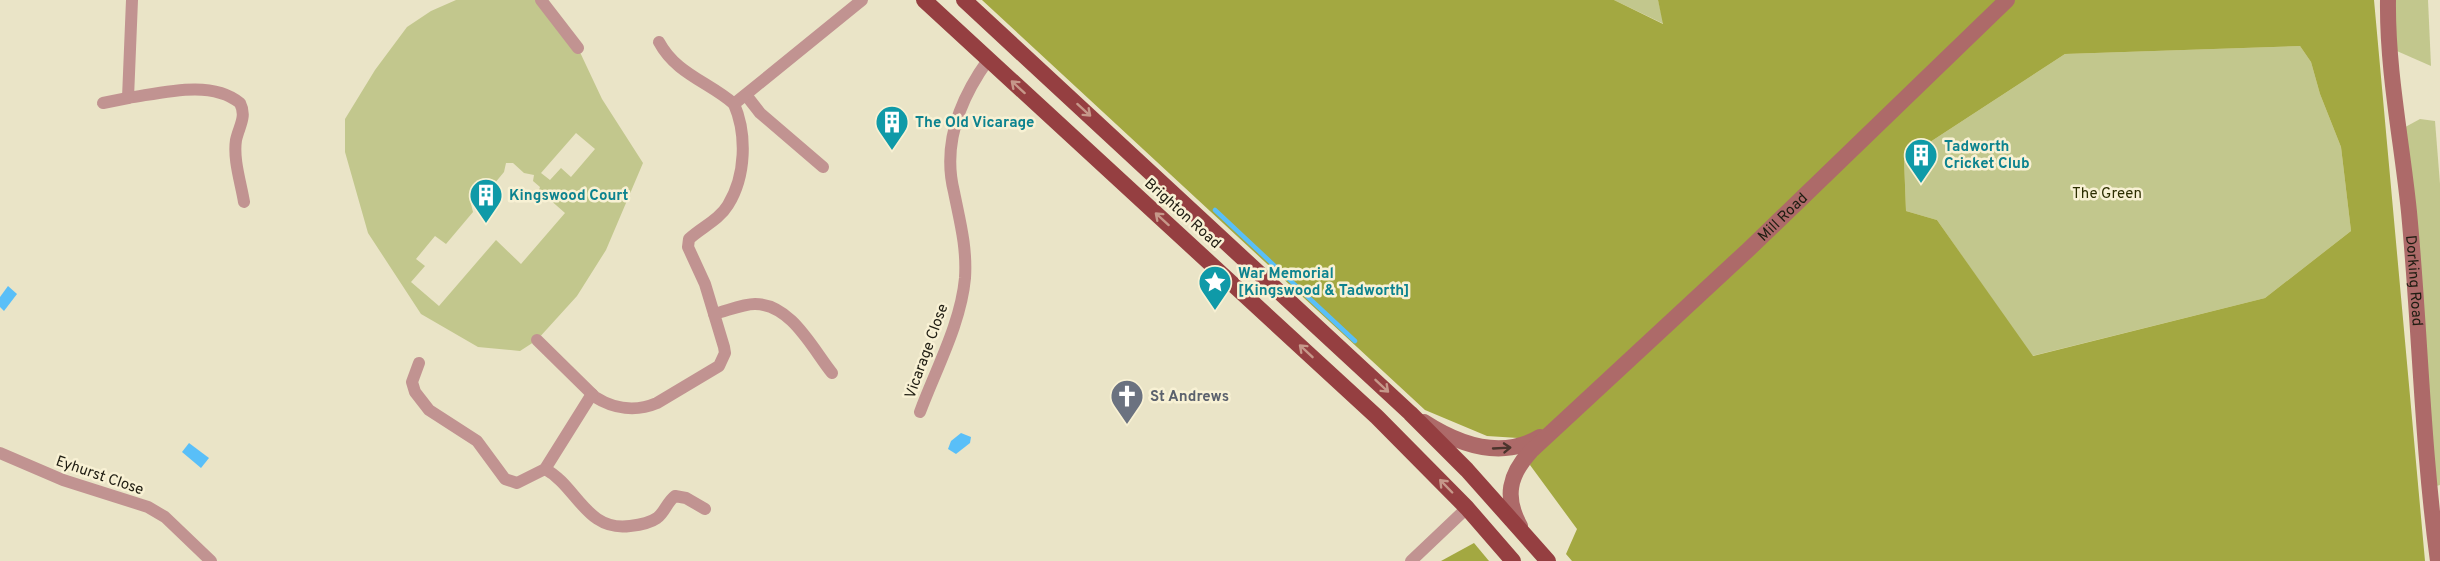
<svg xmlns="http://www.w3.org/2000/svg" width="2440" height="561" viewBox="0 0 2440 561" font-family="Overpass,sans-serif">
  <rect width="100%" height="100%" fill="#eae4c7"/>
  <g fill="#c2c78d" fill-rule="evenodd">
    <path d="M456,0H541L578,48L602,99L643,163L606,250L577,296L537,340L520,351L478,347L421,314L368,233L345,152V119L375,70L407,27L431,11ZM576,133L595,149L571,177L561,168L550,180L541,173ZM506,163H513L524,173L534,175L533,181L540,187L539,190L565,213L521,264L496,240L439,306L411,282L425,266L416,259L435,236L446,244L473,212L471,204L480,201L504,172Z"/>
    <polygon points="1614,0 1658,0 1664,24"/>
    <polygon points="2388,0 2428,0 2431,66 2390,48"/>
    <polygon points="2300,46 2311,62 2320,94 2341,147 2351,231 2265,298 2032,356 1937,220 1906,211 1904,159 2065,54"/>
    <polygon points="2420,119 2435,121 2440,184 2440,485 2429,488 2398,131"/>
  </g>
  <g fill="#a3a841" fill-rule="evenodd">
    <path d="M982,0H1614L1663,24L1658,0H2374L2425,561H1572L1566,554L1577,529L1530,465L1536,439L1487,436L1425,410ZM2300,46L2311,62L2320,94L2341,147L2351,231L2265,298L2033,356L1937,220L1906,211L1904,159L2065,54Z"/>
    <polygon points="1474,543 1489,561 1441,561"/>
  </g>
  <g fill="#59bff8">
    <polygon points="8,286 17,294 4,311 0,307 0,297"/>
    <polygon points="961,433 971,437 970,443 956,454 948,449 951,441"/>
    <polygon points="189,443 209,458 201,468 182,452"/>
  </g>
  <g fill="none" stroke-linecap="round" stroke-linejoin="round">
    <polyline stroke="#59bff8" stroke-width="4.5" points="1215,210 1355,341"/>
    <g stroke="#c19391" stroke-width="12">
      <path d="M132,0L128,98C162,93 211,79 240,103C247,117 239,126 236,140C233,160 241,183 244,202"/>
      <polyline points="541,0 578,48"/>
      <path d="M659,42C676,74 709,82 734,104"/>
      <polyline points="746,95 760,113 823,167"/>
      <polyline points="103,103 128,98"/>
      <path d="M714,314C727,311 742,304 755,304C791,304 812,348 832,373"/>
      <path d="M537,340L595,397C614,409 636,412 657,403L719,366L725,353L724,347L705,284L688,247L689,239C702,227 719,220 728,205C746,176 747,134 734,104L862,0"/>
      <polyline points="419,363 412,382 415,392 429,410 477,441 505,479 517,483 545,469 592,394"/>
      <path d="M920,412C936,369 961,323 965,278C967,247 960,222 954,192C942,144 960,99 988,60"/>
      <polyline points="0,453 63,480 148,507 165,517 211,561"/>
      <path d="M545,469C577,486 586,532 630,526C639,525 650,523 657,518C665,512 667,502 675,496L686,498L705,509"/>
      <polyline points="1411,561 1467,508"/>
    </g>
    <g stroke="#ad6a69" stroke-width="16">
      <path id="s1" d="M2388,0C2387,71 2402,142 2409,212C2420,328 2422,445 2438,561"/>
      <path d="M1424,422C1458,444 1501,460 1540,437"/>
      <path id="s2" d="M1520,526C1504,497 1509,475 1531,451L1748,250L2007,0"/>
    </g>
    <g stroke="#953f41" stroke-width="16">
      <polyline points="924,0 1377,417 1467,508 1513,561"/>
      <polyline points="964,0 1410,413 1467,470 1548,561"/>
    </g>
  </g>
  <defs><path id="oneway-shaft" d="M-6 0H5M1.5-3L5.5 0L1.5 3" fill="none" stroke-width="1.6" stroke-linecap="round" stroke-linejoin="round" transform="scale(1.5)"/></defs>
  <g stroke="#c6988a">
    <use href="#oneway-shaft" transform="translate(1018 87) rotate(-138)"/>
    <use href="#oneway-shaft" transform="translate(1084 110) rotate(42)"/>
    <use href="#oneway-shaft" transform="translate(1162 219) rotate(-138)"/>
    <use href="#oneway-shaft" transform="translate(1306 351) rotate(-137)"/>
    <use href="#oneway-shaft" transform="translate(1382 386) rotate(43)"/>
    <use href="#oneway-shaft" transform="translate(1446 486) rotate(-134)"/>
  </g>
  <use stroke="#4a342c" href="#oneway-shaft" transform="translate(1502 448) rotate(-3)"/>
  <defs>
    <symbol id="building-pin" viewBox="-11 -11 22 30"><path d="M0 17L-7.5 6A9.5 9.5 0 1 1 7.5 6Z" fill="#0f9aa8" stroke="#f8f1d4"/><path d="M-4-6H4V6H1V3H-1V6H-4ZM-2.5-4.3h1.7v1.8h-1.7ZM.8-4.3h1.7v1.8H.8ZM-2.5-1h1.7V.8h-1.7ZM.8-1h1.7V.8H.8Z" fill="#fff"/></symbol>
    <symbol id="sight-pin" viewBox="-11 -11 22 30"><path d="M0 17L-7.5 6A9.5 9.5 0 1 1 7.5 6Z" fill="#0f9aa8" stroke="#f8f1d4"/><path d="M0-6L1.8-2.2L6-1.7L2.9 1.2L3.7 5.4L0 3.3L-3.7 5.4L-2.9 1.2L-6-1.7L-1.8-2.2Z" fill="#fff"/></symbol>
    <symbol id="church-pin" viewBox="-11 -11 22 30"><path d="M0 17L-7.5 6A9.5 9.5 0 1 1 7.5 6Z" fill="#6b7280" stroke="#f8f1d4"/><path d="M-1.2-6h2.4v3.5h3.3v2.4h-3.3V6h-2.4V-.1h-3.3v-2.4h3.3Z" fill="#fff"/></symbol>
  </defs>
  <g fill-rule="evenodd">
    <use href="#building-pin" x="873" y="103" width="38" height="52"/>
    <use href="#building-pin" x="1902" y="136" width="38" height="52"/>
    <use href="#building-pin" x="467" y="176" width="38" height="52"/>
    <use href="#sight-pin" x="1196" y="263" width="38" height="52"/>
    <use href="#church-pin" x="1108" y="377" width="38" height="52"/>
  </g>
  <g text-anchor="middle" stroke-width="5" stroke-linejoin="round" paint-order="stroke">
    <g font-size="15" font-weight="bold" fill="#0d838f" stroke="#f8f1d4" text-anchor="start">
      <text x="915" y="127">The Old Vicarage</text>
      <text x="1944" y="151">Tadworth<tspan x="1944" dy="17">Cricket Club</tspan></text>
      <text x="509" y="200">Kingswood Court</text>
      <text x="1238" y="278">War Memorial<tspan x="1238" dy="17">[Kingswood &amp; Tadworth]</tspan></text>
    </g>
    <g font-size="15" fill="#2c2e01" stroke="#f8f1d4">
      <text x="2107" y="198">The Green</text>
    </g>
    <g font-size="15" fill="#1f1d12" stroke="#f8f1d4">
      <text transform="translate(1183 213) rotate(42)" y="5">Brighton Road</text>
      <text dy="5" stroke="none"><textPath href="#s2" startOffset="426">Mill Road</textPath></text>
      <text dy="5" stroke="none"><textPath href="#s1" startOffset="282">Dorking Road</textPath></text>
      <text transform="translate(926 351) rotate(-70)" y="5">Vicarage Close</text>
      <text transform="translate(100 475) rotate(19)" y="5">Eyhurst Close</text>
    </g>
    <g font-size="15" font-weight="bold" fill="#5b616d" stroke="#f8f1d4" text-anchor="start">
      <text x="1150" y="401">St Andrews</text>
    </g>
  </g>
</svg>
